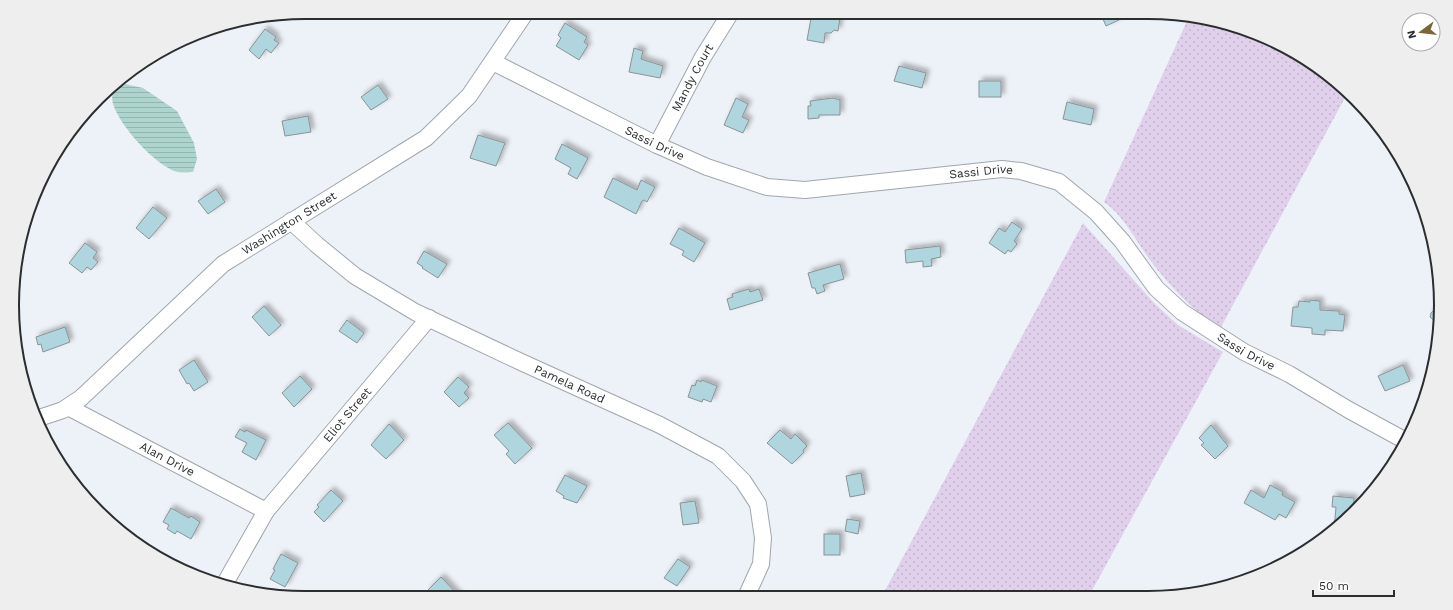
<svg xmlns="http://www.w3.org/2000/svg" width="1453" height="610" viewBox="0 0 1453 610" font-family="'Work Sans',sans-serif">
  <defs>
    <pattern id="grass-dots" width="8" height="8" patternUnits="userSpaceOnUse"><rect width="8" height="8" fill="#e1d0ec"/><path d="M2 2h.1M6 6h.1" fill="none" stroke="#c1b3cb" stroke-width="1.8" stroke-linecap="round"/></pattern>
    <pattern id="water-rules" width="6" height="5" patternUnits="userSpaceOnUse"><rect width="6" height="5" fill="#add4cd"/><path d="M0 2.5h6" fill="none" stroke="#95b6b0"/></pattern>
    <filter id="shadow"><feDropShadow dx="3.5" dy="-3.5" stdDeviation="2" flood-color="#0004"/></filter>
  </defs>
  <rect width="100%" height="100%" fill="#edf2f8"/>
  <g fill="url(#grass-dots)">
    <path d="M1188,19C1206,22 1227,22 1243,28C1279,41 1323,65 1348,92L1220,329C1197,315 1166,282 1150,260C1136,241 1124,216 1104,202Z"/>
    <polygon points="1083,223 1154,303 1178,325 1223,352 1089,596 882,596"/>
  </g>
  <path fill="url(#water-rules)" d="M125,84L143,88L177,111L194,143L197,159L193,172C188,172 179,173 174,171C153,162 124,130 115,109C111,101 112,95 114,87Z"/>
  <g fill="#afd5df" stroke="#8b9395" filter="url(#shadow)">
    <polygon points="1100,12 1136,12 1106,26"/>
    <polygon points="812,13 840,18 838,31 834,30 831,33 825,33 824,43 807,40"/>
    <polygon points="565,23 587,37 584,42 588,45 579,60 556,46 561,38 558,35"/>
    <polygon points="265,29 276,37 274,40 279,43 271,53 266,49 259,59 249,50"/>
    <polygon points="634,48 643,51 641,59 663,66 660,78 629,72"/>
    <polygon points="899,66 926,73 922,88 894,81"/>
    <rect x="979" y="81" width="22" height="16"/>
    <polygon points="378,85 388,99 371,110 361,97"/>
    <polygon points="736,98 748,104 742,117 749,120 743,133 724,125"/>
    <polygon points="833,98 840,100 840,115 819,115 819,118 808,119 808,106 811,106 810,101"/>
    <polygon points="1067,102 1094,109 1091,125 1063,119"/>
    <polygon points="308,116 311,132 285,136 282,121"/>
    <polygon points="478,135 505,143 496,166 470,158"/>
    <polygon points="562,144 588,158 577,179 568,174 571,168 555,159"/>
    <polygon points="613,178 637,190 641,180 655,187 647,202 644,200 642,201 636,214 604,197"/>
    <polygon points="216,189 225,202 208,214 198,201"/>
    <polygon points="153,207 167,218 149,239 136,228"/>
    <polygon points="1012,222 1022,229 1014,241 1017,244 1011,252 1008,250 1005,254 989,243 999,228 1005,232"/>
    <polygon points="679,228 705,243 694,262 682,255 684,251 670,244"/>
    <polygon points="85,243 97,252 93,258 98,262 91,270 87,267 82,273 69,263"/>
    <polygon points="940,246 941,257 931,259 932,266 923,267 923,261 906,263 905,250"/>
    <polygon points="424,251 447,264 438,278 422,268 423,267 417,263"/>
    <polygon points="840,264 844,279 823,285 825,291 817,294 815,288 812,288 808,273"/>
    <polygon points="749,289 750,292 759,289 763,300 730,310 727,299 733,297 732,294"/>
    <polygon points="1310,300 1320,301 1320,310 1339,311 1339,314 1345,315 1343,331 1325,330 1325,335 1312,334 1312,328 1291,326 1293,307 1298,307 1299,301 1310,302"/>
    <polygon points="1440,305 1439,325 1430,317 1431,313"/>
    <polygon points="264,306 281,325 269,336 252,317"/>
    <polygon points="347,320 364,333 357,343 339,331"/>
    <polygon points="65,327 70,342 43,352 41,344 38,345 36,337"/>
    <polygon points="194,360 208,382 194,391 189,383 187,384 179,370"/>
    <polygon points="1403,365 1410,381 1385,391 1378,376"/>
    <polygon points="300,376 312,389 294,407 282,393"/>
    <polygon points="458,377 469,387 464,393 469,398 459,407 444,392"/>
    <polygon points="697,380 701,382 702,380 717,386 711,402 703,399 702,402 688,397 692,385 695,386"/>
    <polygon points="508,423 532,448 515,464 506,454 509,451 494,435"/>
    <polygon points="389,424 404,440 386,459 371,445"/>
    <polygon points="1211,425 1228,446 1215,459 1201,445 1204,443 1199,438"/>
    <polygon points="240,429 245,432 246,430 266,440 256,460 242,452 247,443 235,437"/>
    <polygon points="780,430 791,439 795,434 807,446 803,450 804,452 792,464 767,443"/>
    <polygon points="861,473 865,494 850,497 846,476"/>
    <polygon points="565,475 587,486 577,503 563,498 564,496 556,491"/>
    <polygon points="1270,485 1283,492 1282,495 1295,502 1286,518 1279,514 1275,520 1244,503 1251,490 1264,498"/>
    <polygon points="331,490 343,501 324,522 314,512 319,507 317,505"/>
    <polygon points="1333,496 1354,498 1353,511 1334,530 1336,507 1332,507"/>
    <polygon points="695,501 699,523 683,525 680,503"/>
    <polygon points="171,508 189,518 191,516 200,522 191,539 177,531 175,534 167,529 169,525 163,522"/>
    <polygon points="847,519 860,521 858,534 845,531"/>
    <rect x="824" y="534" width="16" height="21"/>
    <polygon points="281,554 298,563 285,587 270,579 275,570 273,569"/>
    <polygon points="678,559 690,567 677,586 664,578"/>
    <polygon points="441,577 461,598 433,598 427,591"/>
  </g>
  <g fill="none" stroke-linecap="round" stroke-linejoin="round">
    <defs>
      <g id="minor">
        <path id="s1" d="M493,62L657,145L707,167L767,187L805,190L1002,169L1021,171L1059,182L1096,212L1122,241L1156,288L1182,312L1244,352L1289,374L1349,410L1404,440"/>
        <path id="s2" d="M657,145L703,57L731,12"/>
        <path id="s3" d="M291,221L317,245L355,276L415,312L521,362L660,425L718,456L743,481L758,504L763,538L761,564L746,597"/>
        <path id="s4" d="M68,407L266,511"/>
        <path id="s5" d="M36,419L63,410L81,398L223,264L426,138L469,96L526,12"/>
        <path id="s6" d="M224,585L266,511L429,318"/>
      </g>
    </defs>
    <use href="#minor" stroke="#a0a6ab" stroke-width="18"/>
    <use href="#minor" stroke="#fff" stroke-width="16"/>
  </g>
  <g text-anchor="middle" stroke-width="3" stroke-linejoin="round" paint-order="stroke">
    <g font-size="12" fill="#2b2d2f" stroke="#fff">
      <text dy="4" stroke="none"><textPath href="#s2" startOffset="76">Mandy Court</textPath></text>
      <text dy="4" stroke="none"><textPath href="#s1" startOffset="181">Sassi Drive</textPath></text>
      <text dy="4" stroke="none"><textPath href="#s1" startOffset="517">Sassi Drive</textPath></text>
      <text dy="4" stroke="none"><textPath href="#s5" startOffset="323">Washington Street</textPath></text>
      <text dy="4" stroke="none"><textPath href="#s1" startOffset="852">Sassi Drive</textPath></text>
      <text dy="4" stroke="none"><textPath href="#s3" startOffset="325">Pamela Road</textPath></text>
      <text dy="4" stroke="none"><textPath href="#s6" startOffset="211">Eliot Street</textPath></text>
      <text dy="4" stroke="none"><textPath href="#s4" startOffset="112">Alan Drive</textPath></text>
    </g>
  </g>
  <path d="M0 0H1453V610H0ZM305 19H1148A286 286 0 0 1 1434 305V305A286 286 0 0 1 1148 591H305A286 286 0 0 1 19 305V305A286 286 0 0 1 305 19Z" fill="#eee" fill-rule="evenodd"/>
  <path fill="none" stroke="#2b2d2f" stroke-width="2" d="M305 19H1148A286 286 0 0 1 1434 305V305A286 286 0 0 1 1148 591H305A286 286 0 0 1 19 305V305A286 286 0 0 1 305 19Z"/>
  <g transform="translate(1421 32) rotate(255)"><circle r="19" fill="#ffffff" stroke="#aaabac"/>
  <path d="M0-3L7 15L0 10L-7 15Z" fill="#7c6635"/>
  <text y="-6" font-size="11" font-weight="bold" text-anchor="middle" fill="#2b2d2f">N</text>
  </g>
  <path d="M1313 590v6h81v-6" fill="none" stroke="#2b2d2f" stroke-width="2"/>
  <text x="1319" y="590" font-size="12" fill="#2b2d2f" stroke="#ffffff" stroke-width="3" paint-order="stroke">50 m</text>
</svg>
